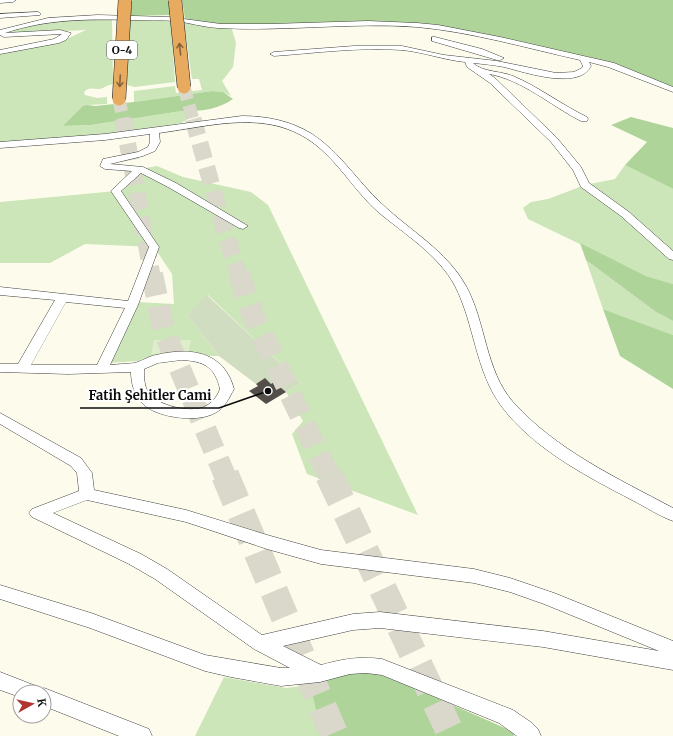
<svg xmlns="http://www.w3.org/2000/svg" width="673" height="736" viewBox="0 0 673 736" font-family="Merriweather,serif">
  <rect width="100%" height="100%" fill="#fdfcec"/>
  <g fill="#cce5b9">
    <path d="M101,19L112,20L113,84C108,85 107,86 103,88C96,91 90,85 84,92L85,95L97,98L107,97V104L88,105L64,126L91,125L182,111L194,112L195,114L188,119L181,123L118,133L0,143V54L62,41L86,30L1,34L6,32L45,21Z"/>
    <polygon points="128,20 171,21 175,82 135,87 127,85"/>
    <polygon points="184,23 232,29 236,43 233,67 222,81 231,96 223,92 212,91 134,102 134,91 175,86 176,93 202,90 199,79 192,79"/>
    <polygon points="625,165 673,189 673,284 646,276 528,219 523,208 531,202 548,199 585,185 615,179"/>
    <polygon points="157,166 183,177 251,192 268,205 418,515 307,474 292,434 303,421 286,392 301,383 208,295 187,315 219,356 161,355 147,357 138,361 108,363 137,302 174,304 172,274 154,247 85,244 50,263 0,263 0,202 116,191 140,169"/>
    <polygon points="586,260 656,312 673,321 673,335 603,309"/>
    <polygon points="224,677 286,688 310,685 322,736 195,736"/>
  </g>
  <g fill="#afd49a">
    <polygon points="130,0 169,0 171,15 129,16"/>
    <polygon points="182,0 673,0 673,87 606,61 491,36 424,25 215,24 185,19"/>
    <path d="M212,91L223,92L233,99C220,109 198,112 182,111L91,125L63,126L83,106L88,105L95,106L134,102Z"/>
    <polygon points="631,117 673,128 673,189 625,165 647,142 611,125"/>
    <polygon points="580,243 646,276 673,284 673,321 656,312 586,260"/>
    <polygon points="603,309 673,335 673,389 620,356"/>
    <polygon points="361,671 378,674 396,680 514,732 514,736 322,736 310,685 343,674"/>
  </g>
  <polygon fill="#d1ddc0" points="207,295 301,383 286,392 274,382 271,384 265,379 256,384 219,356 187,315"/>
  <polygon fill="#deedca" points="154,340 191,340 188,354 151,354"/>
  <polygon fill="#534e49" points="265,378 271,384 274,382 286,392 266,404 249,391 258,386 256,384"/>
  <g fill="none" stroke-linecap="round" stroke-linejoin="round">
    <g stroke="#d9d8ca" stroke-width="13" stroke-dasharray="13 6" stroke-linecap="butt">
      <polyline points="184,87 193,120"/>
      <polyline points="119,99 123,120"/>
    </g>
    <g stroke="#d9d8ca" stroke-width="17" stroke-dasharray="17 8" stroke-linecap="butt">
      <polyline points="123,119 152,275"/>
      <polyline points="193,119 225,232 239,275"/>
    </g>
    <g stroke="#d9d8ca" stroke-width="22" stroke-dasharray="22 11" stroke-linecap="butt">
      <polyline points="152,274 164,331 225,476"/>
      <polyline points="239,274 252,313 329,476"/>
    </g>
    <g stroke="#d9d8ca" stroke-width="28" stroke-dasharray="28 14" stroke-linecap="butt">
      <polyline points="225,475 335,736"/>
      <polyline points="329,475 452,736"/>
    </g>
    <defs>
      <g id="street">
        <polygon points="0,0 16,0 13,2 0,3"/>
        <polygon points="38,12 40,13 40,15 0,18 0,14"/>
        <path d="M98,15L169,17L221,24H270L368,21L417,23L438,25L500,37L614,63L673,87V92L608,67L589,62L591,66C579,91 524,72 504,67C494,65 483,64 473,63C482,72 501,71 513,76C539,87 562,105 587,117L588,119L587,121H581C551,106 523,80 489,74L496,79L557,138L581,167L589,183L629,212L673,251V260L669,259L621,216L581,187L573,170L551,142L490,83L467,67L465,62C444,60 423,52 402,50C359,47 316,53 274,56L270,54L274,52L354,46H402L444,55L497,61L556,73L574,72L582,68L583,66L580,60C526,48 472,32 417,27C351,22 284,32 218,28C203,27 190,23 176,21C161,20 146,20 130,20C88,19 46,19 5,33L60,30L71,33L66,40L59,43L0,54V50L54,39L62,34L4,37L0,35V30L48,18Z"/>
        <polygon points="432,37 435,37 482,49 504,58 500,60 497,60 432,41"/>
        <path d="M242,116C267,116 291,121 312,134C340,152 357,181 381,203C410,231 446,250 466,286C486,322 485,370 513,402C556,450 617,478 673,508V521C659,516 646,507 632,500C586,476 534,449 502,407C475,371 475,325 455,286C438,254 404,234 377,211C358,194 344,171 325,153C277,106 218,125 159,133L160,142L155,151L143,156L110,164L143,167L176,183L248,226L243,229L239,228L168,187L141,173L121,191L159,247L138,305L110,365C119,364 127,364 135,363C142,361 149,356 156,355C190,347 224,351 234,389C229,398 225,408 215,413C197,423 156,418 142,403C134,394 131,383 131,372L68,374L0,372V364H18L55,300L0,295V287L128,301L149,247L111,191L132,171L105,169L100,166L103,159L138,152L148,147L150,142V134L105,140L0,148V142L105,134ZM66,302L125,308L97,365H31ZM182,360C204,361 215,367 220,389C217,397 212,403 204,407C190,413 158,406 149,393C144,387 144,377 144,369L158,363Z"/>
        <path d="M0,413L81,458L92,473L94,490L186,510L267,535L321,550L474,569L510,578L554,593L673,641V670L543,647L380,628L353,630L283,646L321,665C343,659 359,656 382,659L513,710L532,723L538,729L541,736H517L499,723L382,675L366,673L350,674L320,682L281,686L231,677L205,671L90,628L0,599V585L91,613L205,655L281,668H290L254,649L155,579L129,564L32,517L29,513L32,509L79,491L77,473L71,466L0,424ZM87,500L186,522L267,549L321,564L474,583L510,592L544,604L659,651L543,631L380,612L353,614L262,635L167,569L141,554L53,513Z"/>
        <polygon points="0,672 36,686 38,691 44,688 149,729 152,736 119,736 44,706 44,692 20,692 20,697 0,690"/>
      </g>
    </defs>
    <use href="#street" stroke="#3f3f3f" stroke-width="1"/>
    <use href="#street" fill="#fff" fill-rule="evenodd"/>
    <defs>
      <g id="highway-bridge">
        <polyline points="175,0 184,87"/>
        <polyline points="119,99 125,0"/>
      </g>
    </defs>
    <use href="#highway-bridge" stroke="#1d1d1d" stroke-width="14" stroke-linecap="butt"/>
    <use href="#highway-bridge" stroke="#e8aa5f" stroke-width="13"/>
  </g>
  <defs><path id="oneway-shaft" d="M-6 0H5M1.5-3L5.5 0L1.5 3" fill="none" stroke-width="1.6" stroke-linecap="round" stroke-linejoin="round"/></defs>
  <g stroke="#85633a">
    <use href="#oneway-shaft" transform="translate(180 49) rotate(-96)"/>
    <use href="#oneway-shaft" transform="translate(120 81) rotate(93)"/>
  </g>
  <g text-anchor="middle" stroke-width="4" stroke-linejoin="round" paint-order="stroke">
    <rect fill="#fff" stroke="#555" stroke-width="1" x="107" y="41" width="30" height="18" rx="3"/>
    <g font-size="11" font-weight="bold" fill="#0c0c0c">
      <text x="122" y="54">O-4</text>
    </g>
  </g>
  <path fill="none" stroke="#0c0c0c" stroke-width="1.5" d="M268 391L219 408H80"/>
  <circle fill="#0c0c0c" stroke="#fff" stroke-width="1.5" cx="268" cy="391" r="4"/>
  <g font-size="13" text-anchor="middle" font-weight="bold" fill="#0c0c0c" stroke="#fff" stroke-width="4" stroke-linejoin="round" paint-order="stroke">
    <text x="150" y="400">Fatih Şehitler Cami</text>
  </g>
  <g transform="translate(32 704) rotate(82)"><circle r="19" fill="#ffffff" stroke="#9e9e9e"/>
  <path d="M0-3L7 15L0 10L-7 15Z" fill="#b03530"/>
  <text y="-6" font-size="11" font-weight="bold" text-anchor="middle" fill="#0c0c0c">K</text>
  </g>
</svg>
